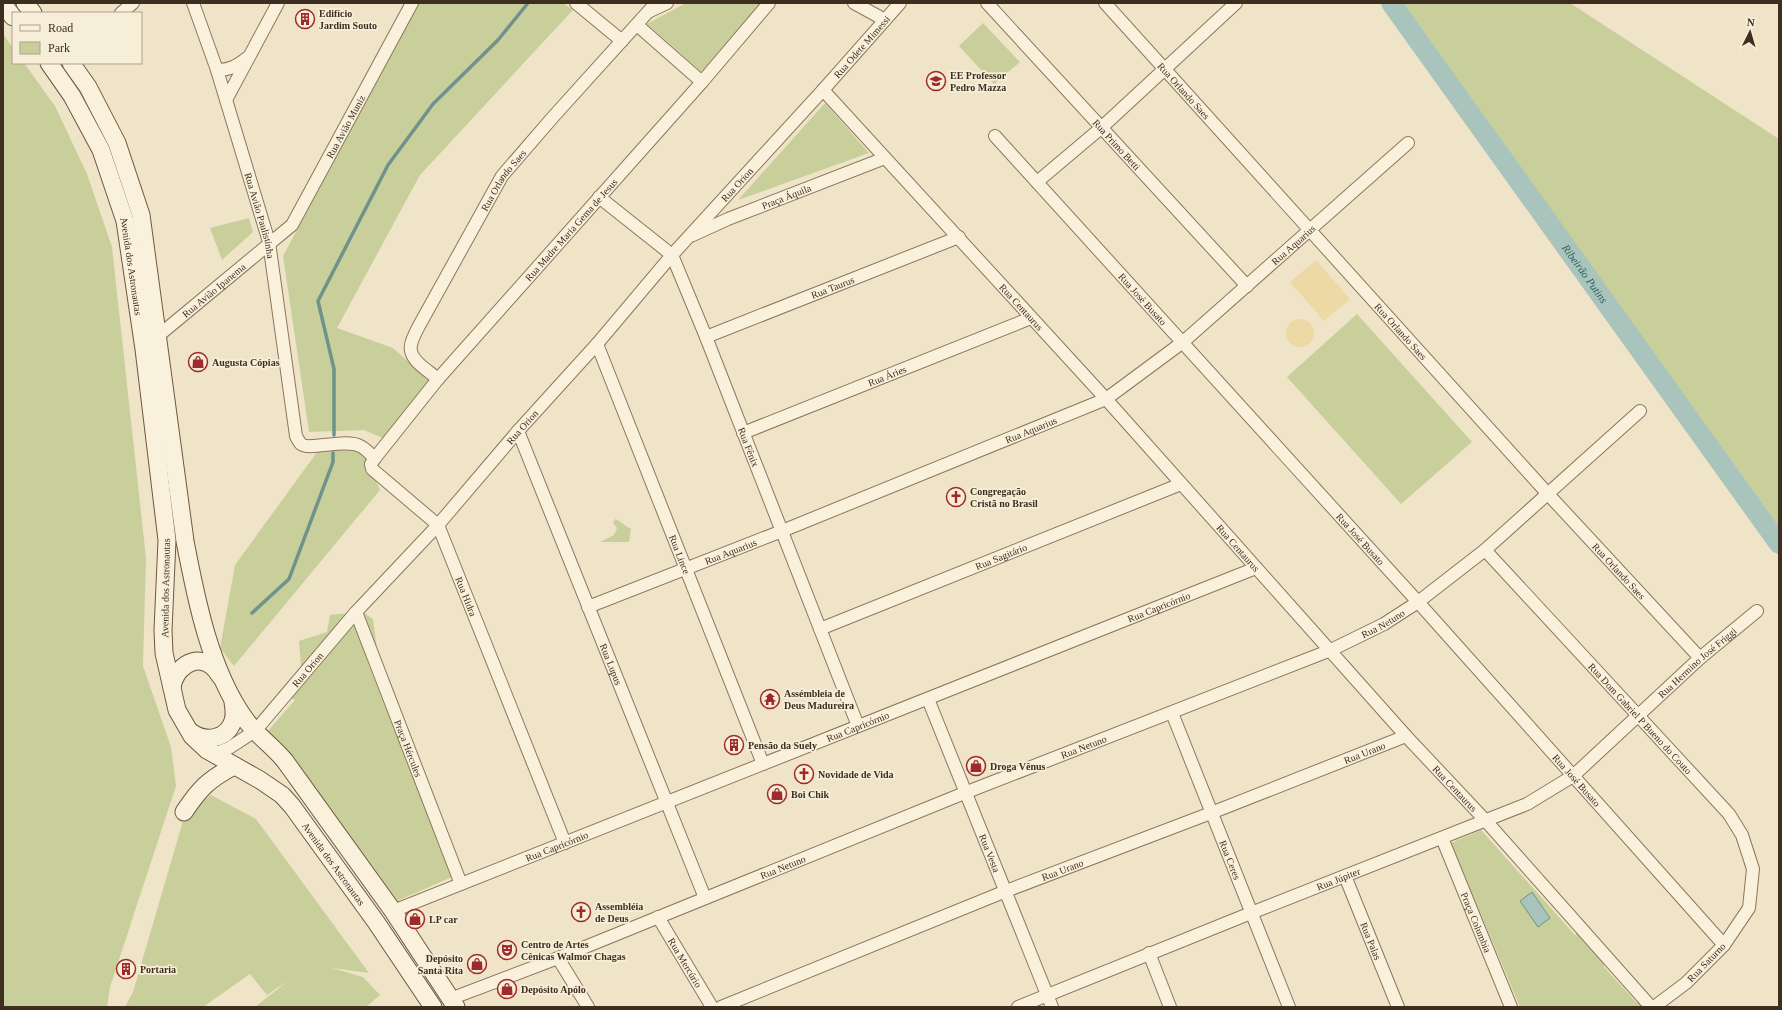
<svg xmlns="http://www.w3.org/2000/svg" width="1782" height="1010" viewBox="0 0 1782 1010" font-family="'Times New Roman',serif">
  <rect width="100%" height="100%" fill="#f0e4c8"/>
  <g fill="#c9cf9b">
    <polygon points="419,3 563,3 573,10 420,175 337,328 393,348 431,382 385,439 364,430 309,432 283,256"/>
    <polygon points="686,3 764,3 702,72 647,24"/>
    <polygon points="1391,3 1570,3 1779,139 1779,543"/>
    <polygon points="983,23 1020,62 994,84 959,46"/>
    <polygon points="3,34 13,48 13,63 24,63 55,106 87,174 112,247 146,558 143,666 171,747 176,786 110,987 107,1007 3,1007"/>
    <polygon points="825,103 869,153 738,200"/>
    <polygon points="249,218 253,232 222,260 210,228"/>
    <polygon points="1357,314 1472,442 1401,504 1287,377"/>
    <polygon points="320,448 363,452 380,490 234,666 220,648 235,565"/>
    <path d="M615,519C623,522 624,526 631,529L629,542H600L614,535L617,528L613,523Z"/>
    <path d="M360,610L373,619L377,649L366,658L452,877L397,901L277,742L266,733L295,700L280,693L301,667L299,641L327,632L330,615C341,613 350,615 360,610Z"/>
    <polygon points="211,795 256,819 369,973 332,968 363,977 380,995 366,1007 255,1007 289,980 267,995 250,974 203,1007 125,1007 133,992 185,814"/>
    <polygon points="1481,830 1575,935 1578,933 1608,953 1604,967 1636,1002 1641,1003 1640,1007 1520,1007 1451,843"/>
  </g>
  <g fill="#ecd9a5">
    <polygon points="1316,260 1350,299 1324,321 1290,282"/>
    <circle cx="1300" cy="333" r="14"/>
  </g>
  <polygon fill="#a9c4bc" stroke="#6f938a" points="1532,892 1550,918 1538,927 1520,901"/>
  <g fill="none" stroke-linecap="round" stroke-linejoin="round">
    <g stroke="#6f938a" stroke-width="3.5">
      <polyline points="334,435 334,369 318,301 388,165 433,104 498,40 528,3"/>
      <polyline points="252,613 289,579 333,462 333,453"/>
    </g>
    <path stroke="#a9c4bc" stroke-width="20" id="s1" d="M1391,3L1779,544"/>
    <defs>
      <g id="street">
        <path id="s2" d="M193,3L217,70L269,242L296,436C297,438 299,442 301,444C309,451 346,438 360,446C365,448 370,454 375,458L371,464L372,469L438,525L565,843"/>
        <polyline points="576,3 622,41"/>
        <polyline points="854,3 885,20"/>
        <path id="s3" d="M987,3L1247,286"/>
        <path id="s4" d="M1105,3L1547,493L1700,658"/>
        <polyline points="650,11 667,3"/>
        <polyline points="121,13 133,3"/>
        <polyline points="637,25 702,82"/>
        <path d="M217,70C230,70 237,66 247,58"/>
        <path id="s5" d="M823,90L1106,399L1406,736L1486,821L1651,1007"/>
        <polyline points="226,100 278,3"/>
        <path id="s6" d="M995,136L1418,602L1724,945"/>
        <polyline points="1037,182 1101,128 1236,3"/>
        <path id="s7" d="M599,197L672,255L706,337L858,726"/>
        <path id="s8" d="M693,235L728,219L885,158"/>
        <path id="s9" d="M158,336L292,225L412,3"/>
        <path id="s10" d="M706,337L959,237"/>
        <path id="s11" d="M597,344L763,764"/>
        <path id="s12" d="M438,379C428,370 408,360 411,345C412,338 417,330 420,324L502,176L553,117L656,3"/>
        <path id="s13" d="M518,431L705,898"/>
        <path id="s14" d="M743,433L1031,318"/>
        <path id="s15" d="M375,458L438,379L702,82L769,3"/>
        <path id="s16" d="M1485,550L1729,814L1742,835L1753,869L1749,908L1724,945L1686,983L1654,1007"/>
        <path id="s17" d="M588,607L782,531L1106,399L1183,342L1408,143"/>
        <path id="s18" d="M356,612L461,884"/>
        <path id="s19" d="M820,629L1181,484"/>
        <path id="s20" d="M928,699L1052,1007"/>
        <path id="s21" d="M1172,713L1289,1007"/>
        <path id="s22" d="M214,754L229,748L255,731L356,612L438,525L518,431L597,344L672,255L823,90L900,3"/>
        <path id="s23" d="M1442,838L1511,1007"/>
        <path id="s24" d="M1345,876L1398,1007"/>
        <path id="s25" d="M393,911L1256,568"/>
        <path id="s26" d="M658,917L712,1007"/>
        <polyline points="1149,953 1170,1007"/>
        <polyline points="558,958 588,1007"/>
        <path id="s27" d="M450,999L558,958L967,792L1331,650L1384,624L1418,602L1485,550L1640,411"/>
        <path id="s28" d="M721,1007L1006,891L1211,813L1406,736"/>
        <path id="s29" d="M1018,1007L1251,913L1527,804L1573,776L1700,658L1757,611"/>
      </g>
      <g id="secondary">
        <polyline points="25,3 33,13"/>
        <polyline points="3,4 13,17"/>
        <path id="s30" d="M49,63L72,96L101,150L125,221L144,349L167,540L163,630L164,653L177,710L192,736L207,750L260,780L282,795L292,806L376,922L433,1007"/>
        <path d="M71,63L88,87L117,143L141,215L185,541C196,599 210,670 245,719C256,735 273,746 285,761L393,911L456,1007"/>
        <path d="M172,687C177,661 205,650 220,676"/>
        <path d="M191,732C206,743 227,739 233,721C235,715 234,708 233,702"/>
        <path d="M184,812C200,788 208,780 234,766"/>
      </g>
    </defs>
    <use href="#street" stroke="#8d765c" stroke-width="14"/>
    <use href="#secondary" stroke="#6f573f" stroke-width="19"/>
    <use href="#street" stroke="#faf1dc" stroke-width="12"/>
    <use href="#secondary" stroke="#faf1dc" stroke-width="17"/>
  </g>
  <defs>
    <symbol id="building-ring" viewBox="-11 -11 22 22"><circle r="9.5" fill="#f7eed8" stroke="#9e2a2b" stroke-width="1.5"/><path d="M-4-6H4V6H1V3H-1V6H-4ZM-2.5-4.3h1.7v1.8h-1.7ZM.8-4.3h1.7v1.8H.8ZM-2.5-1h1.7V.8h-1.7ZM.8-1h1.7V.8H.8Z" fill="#9e2a2b"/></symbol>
    <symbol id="school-ring" viewBox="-11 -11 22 22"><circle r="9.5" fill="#f7eed8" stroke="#9e2a2b" stroke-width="1.5"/><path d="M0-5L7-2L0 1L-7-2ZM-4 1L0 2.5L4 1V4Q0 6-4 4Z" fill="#9e2a2b"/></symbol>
    <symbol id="shop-ring" viewBox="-11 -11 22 22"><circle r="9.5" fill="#f7eed8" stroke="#9e2a2b" stroke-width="1.5"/><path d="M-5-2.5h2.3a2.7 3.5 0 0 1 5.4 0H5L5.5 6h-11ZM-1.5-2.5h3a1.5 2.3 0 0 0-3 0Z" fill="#9e2a2b"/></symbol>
    <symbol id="church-ring" viewBox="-11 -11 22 22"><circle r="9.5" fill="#f7eed8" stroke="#9e2a2b" stroke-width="1.5"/><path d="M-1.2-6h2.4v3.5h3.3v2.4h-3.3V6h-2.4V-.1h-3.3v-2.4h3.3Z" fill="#9e2a2b"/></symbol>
    <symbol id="temple-ring" viewBox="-11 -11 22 22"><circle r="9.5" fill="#f7eed8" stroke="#9e2a2b" stroke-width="1.5"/><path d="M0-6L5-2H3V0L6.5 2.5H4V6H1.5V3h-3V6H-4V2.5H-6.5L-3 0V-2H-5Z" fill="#9e2a2b"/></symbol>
    <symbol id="theatre-ring" viewBox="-11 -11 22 22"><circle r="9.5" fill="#f7eed8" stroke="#9e2a2b" stroke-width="1.5"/><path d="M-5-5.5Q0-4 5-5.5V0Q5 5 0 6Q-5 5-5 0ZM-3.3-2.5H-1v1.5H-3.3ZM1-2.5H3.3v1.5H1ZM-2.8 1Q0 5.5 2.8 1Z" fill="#9e2a2b"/></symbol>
  </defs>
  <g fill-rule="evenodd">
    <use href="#building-ring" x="294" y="8" width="22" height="22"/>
    <use href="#school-ring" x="925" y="70" width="22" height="22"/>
    <use href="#shop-ring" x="187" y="351" width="22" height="22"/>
    <use href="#church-ring" x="945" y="486" width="22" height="22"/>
    <use href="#temple-ring" x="759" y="688" width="22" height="22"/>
    <use href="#building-ring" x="723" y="734" width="22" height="22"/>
    <use href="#shop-ring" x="965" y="755" width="22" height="22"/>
    <use href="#church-ring" x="793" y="763" width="22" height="22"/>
    <use href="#shop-ring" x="766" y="783" width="22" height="22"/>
    <use href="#church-ring" x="570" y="901" width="22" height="22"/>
    <use href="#shop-ring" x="404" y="908" width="22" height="22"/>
    <use href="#theatre-ring" x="496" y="939" width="22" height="22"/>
    <use href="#shop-ring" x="466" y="953" width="22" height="22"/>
    <use href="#building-ring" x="115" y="958" width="22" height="22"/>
    <use href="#shop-ring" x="496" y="978" width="22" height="22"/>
  </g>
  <g text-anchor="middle" stroke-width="3.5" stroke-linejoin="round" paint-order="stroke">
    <g font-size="10" font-weight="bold" fill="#3d2e20" stroke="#f7eed8" text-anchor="start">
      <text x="319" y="17">Edifício<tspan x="319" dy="12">Jardim Souto</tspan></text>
      <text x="950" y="79">EE Professor<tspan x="950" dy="12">Pedro Mazza</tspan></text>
      <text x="212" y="366">Augusta Cópias</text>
      <text x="970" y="495">Congregação<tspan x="970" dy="12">Cristã no Brasil</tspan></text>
      <text x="784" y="697">Assémbleia de<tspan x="784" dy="12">Deus Madureira</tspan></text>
      <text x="748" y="749">Pensão da Suely</text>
      <text x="990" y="770">Droga Vênus</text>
      <text x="818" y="778">Novidade de Vida</text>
      <text x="791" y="798">Boi Chik</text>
      <text x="595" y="910">Assembléia<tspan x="595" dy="12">de Deus</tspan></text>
      <text x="429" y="923">LP car</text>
      <text x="521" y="948">Centro de Artes<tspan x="521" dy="12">Cênicas Walmor Chagas</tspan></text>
      <text x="463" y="962" text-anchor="end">Depósito<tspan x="463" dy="12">Santa Rita</tspan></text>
      <text x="140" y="973">Portaria</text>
      <text x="521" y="993">Depósito Apólo</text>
    </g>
    <g font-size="10" fill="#3d2e20" stroke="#f7eed8">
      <text dy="4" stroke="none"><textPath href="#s22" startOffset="962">Rua Odete Mimessi</textPath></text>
      <text dy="4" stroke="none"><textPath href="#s4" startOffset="118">Rua Orlando Saes</textPath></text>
      <text dy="4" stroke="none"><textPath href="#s9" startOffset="286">Rua Avião Muniz</textPath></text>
      <text dy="4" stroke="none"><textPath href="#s3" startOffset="192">Rua Primo Betti</textPath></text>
      <text dy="4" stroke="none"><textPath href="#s12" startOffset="235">Rua Orlando Saes</textPath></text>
      <text dy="4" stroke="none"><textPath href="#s22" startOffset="776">Rua Orion</textPath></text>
      <text dy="4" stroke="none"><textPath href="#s8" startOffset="101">Praça Áquila</textPath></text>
      <text dy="4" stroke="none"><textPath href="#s2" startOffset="223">Rua Avião Paulistinha</textPath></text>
      <text dy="4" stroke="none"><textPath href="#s15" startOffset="301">Rua Madre Maria Gema de Jesus</textPath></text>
      <text dy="4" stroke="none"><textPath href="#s17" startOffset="801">Rua Aquarius</textPath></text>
      <text dy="4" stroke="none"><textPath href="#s30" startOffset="222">Avenida dos Astronautas</textPath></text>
      <text dy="4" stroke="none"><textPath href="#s10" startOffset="136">Rua Taurus</textPath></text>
      <text dy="4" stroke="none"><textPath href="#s9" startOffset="72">Rua Avião Ipanema</textPath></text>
      <text dy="4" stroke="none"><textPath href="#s6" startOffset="220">Rua José Busato</textPath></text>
      <text dy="4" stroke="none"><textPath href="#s5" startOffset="294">Rua Centaurus</textPath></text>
      <text dy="4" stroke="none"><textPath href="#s4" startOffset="442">Rua Orlando Saes</textPath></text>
      <text dy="4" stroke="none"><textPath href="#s14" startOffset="155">Rua Áries</textPath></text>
      <text dy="4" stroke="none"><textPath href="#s22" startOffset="452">Rua Orion</textPath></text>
      <text dy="4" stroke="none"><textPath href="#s17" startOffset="477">Rua Aquarius</textPath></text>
      <text dy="4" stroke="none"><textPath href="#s7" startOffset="300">Rua Fênix</textPath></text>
      <text dy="4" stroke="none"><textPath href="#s6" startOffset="544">Rua José Busato</textPath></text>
      <text dy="4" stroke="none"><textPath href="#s5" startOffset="618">Rua Centaurus</textPath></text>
      <text dy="4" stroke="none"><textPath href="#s17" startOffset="153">Rua Aquarius</textPath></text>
      <text dy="4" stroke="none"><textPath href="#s11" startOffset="226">Rua Lince</textPath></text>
      <text dy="4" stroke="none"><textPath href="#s19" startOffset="195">Rua Sagitário</textPath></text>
      <text dy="4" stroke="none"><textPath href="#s4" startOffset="766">Rua Orlando Saes</textPath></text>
      <text transform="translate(165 588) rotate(-89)" y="4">Avenida dos Astronautas</text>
      <text dy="4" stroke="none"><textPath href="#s2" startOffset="711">Rua Hidra</textPath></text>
      <text dy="4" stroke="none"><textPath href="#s25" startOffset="824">Rua Capricórnio</textPath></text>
      <text dy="4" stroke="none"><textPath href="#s27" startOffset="1006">Rua Netuno</textPath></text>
      <text dy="4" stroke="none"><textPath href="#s29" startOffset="770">Rua Hermino José Friggi</textPath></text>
      <text dy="4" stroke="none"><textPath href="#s13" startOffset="251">Rua Lupus</textPath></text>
      <text dy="4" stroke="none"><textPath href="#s22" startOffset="128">Rua Orion</textPath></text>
      <text dy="4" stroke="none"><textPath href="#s16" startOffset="229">Rua Dom Gabriel P Bueno do Couto</textPath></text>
      <text dy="4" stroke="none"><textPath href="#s25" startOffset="500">Rua Capricórnio</textPath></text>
      <text dy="4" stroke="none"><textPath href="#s27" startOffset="682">Rua Netuno</textPath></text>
      <text dy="4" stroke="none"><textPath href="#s18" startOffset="146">Praça Hércules</textPath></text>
      <text dy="4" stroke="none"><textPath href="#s28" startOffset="692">Rua Urano</textPath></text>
      <text dy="4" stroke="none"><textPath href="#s6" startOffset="868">Rua José Busato</textPath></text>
      <text dy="4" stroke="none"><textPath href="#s5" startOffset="942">Rua Centaurus</textPath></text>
      <text dy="4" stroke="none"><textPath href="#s25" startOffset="176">Rua Capricórnio</textPath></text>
      <text dy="4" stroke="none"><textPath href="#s20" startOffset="166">Rua Vesta</textPath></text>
      <text dy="4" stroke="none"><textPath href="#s21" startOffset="158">Rua Ceres</textPath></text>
      <text dy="4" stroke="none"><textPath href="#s30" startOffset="894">Avenida dos Astronautas</textPath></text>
      <text dy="4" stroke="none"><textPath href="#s27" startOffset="358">Rua Netuno</textPath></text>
      <text dy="4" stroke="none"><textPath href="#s28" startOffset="368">Rua Urano</textPath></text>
      <text dy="4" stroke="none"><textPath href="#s29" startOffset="345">Rua Júpiter</textPath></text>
      <text dy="4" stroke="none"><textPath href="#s23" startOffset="91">Praça Columbia</textPath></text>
      <text dy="4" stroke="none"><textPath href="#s24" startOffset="70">Rua Palas</textPath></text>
      <text dy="4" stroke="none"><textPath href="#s26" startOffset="53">Rua Mercúrio</textPath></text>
      <text transform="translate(1706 962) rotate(-46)" y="4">Rua Saturno</text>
    </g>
    <g font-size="11" font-style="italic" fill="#2f5d5a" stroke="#f7eed8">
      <text dy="4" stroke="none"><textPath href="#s1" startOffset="333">Ribeirão Putins</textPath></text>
    </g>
  </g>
  <rect width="1782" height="1010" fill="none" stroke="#3d2e20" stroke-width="8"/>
  <rect x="12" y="12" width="130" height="52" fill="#f7eed8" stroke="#ada18e"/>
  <rect x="20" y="25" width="20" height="6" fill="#faf1dc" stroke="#ada18e"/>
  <text x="48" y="32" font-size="12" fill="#3d2e20">Road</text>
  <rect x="20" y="42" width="20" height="12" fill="#c9cf9b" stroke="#ada18e"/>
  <text x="48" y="52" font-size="12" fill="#3d2e20">Park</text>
  <g transform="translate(1750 32) rotate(5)" stroke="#f7eed8" stroke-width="3" paint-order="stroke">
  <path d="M0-3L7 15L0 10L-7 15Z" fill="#3d2e20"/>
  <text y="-6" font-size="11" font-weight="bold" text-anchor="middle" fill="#3d2e20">N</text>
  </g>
</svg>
